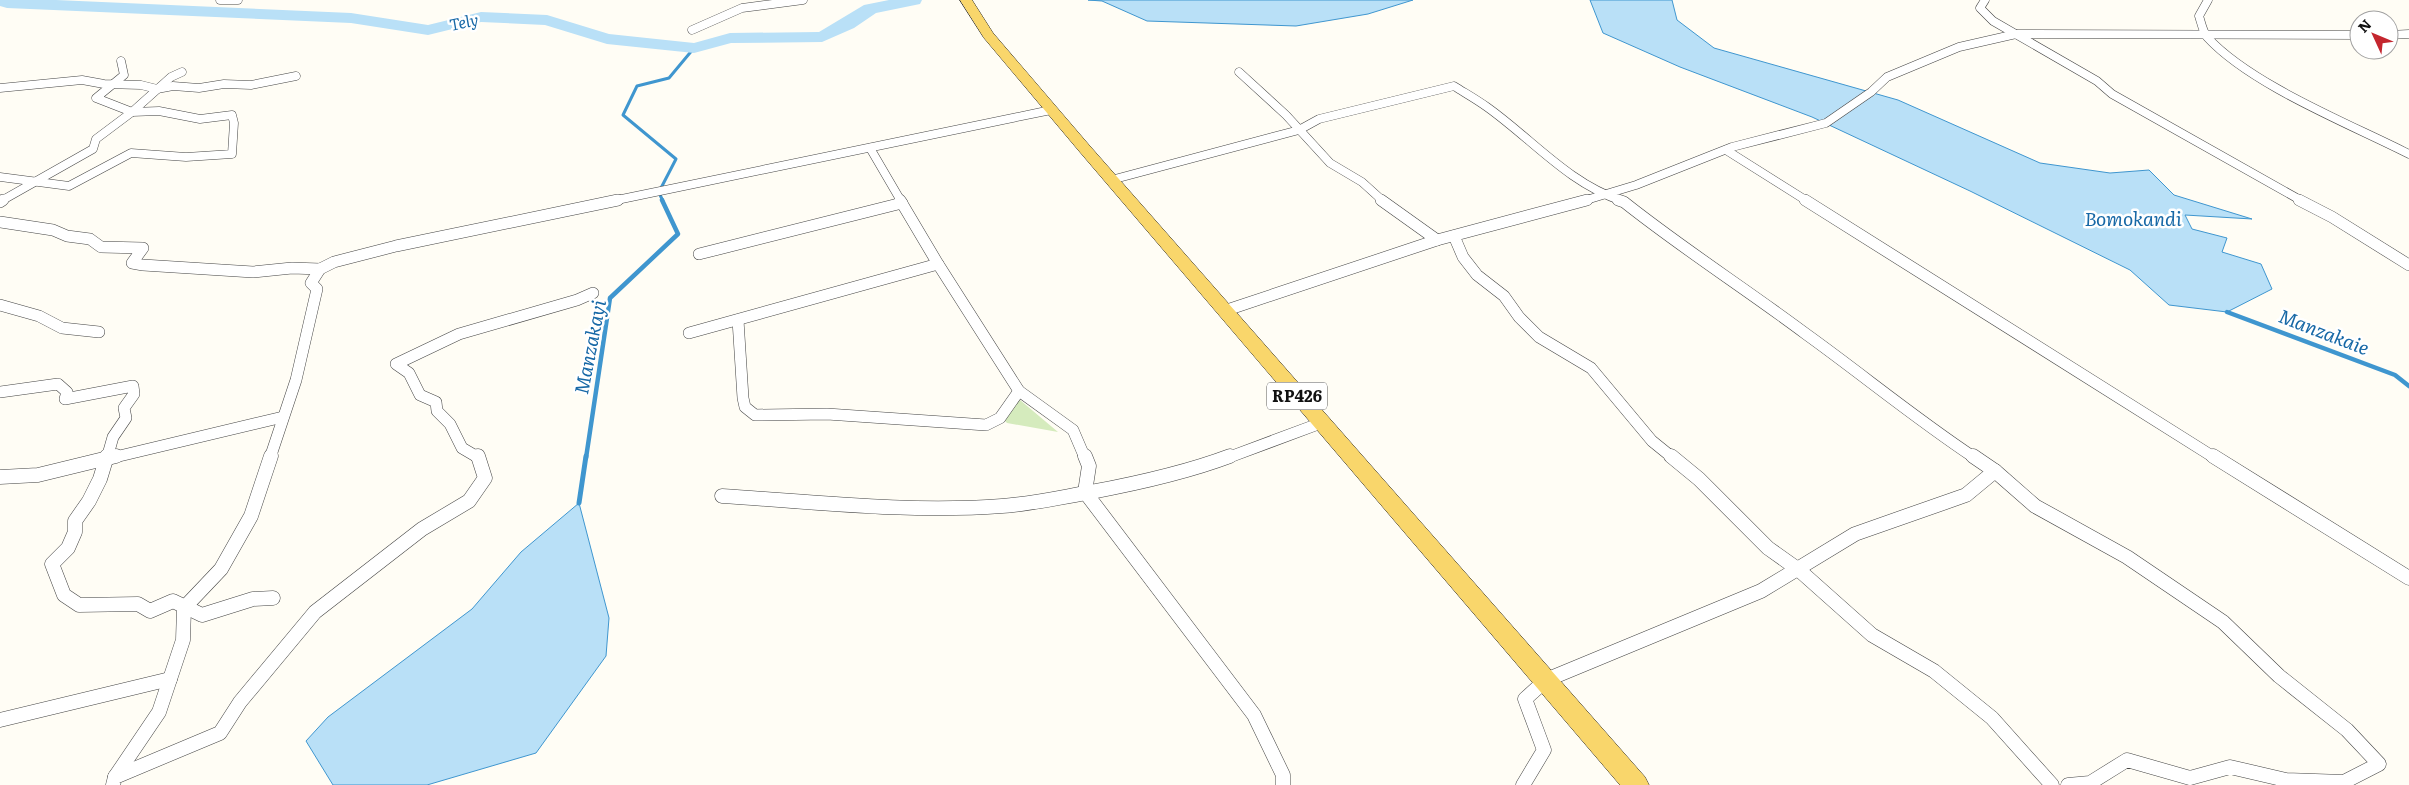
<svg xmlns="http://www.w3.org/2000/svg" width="2409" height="785" viewBox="0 0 2409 785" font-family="Literata,serif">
  <rect width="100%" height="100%" fill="#fffdf5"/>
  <polygon fill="#d5ebbd" points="1020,400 1058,432 1007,423 1003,419 1011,406"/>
  <g fill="#b9e0f7" stroke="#3f96cf">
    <polygon points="1088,0 1413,0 1368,14 1296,26 1147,21 1102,1"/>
    <polygon points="1590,0 1672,0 1677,20 1714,48 1898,100 2040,163 2110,173 2149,170 2174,195 2252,219 2185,215 2192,229 2227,238 2222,252 2261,264 2272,289 2227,312 2169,305 2130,270 1970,191 1812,117 1680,67 1603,33"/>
    <polygon points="579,503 609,618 606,656 536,753 427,785 333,785 306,741 328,717 472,609 521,552"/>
  </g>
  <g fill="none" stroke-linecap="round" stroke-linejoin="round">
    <g stroke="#3f96cf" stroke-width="3">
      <polyline points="661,188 676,159 623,115 637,86 669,78 694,48"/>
      <polyline points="660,195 663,201"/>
    </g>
    <g stroke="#3f96cf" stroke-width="4.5">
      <polyline points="2227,312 2395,375 2409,386"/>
      <polyline points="586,458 610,298 678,234 662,200"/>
    </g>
    <polyline stroke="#3f96cf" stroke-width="5" points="579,503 586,456"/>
    <polygon fill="#b9e0f7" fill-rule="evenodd" points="0,0 56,0 351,13 428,25 481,12 547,15 609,34 694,43 730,33 819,32 864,5 889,0 922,0 920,4 876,13 854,28 822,42 731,43 694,53 607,44 545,25 481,22 428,35 351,23 7,8 0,6"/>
    <defs>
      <g id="minor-far2">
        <polyline points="220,0 238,0"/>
        <polyline points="1985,0 1980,8 1993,21 2097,81 2112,94 2302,201"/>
        <path d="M2208,0L2199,16C2201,22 2203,32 2207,37C2251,85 2350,124 2409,154"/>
        <polyline points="692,30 742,8 803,0"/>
        <polyline points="2389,35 2409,34"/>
        <polyline points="1239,72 1286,115 1330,163 1362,182 1383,201"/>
        <polyline points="0,88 82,80 104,84 141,85 157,89 173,86 199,88 224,84 251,85 296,76"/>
        <polyline points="870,148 901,201"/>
        <polyline points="1726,150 1807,201"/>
        <polyline points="0,177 69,186 131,153 186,157 232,154 234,123 232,115 200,119 159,111 132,112 96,98 124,75 121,61"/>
        <path d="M1111,180L1299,130L1319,119L1454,86C1465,93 1476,99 1487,107C1532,139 1568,183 1622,201"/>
        <polyline points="1,201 93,149 96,139 132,112 171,77 182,72"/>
        <polyline points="612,201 1051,110"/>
        <polyline points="1583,201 1636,185 1732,147 1826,123 1871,92 1887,77 1959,47 2016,34 2359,35"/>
      </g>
      <g id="minor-far1">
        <polyline points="900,200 938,264 1019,391 1073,430 1085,458"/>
        <polyline points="1381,200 1437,240"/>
        <path d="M1618,200L1624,202C1683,249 1746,289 1806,334C1863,375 1916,419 1975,458"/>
        <polyline points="1805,200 2215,458"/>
        <polyline points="2299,200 2332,217 2409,265"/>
        <polyline points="0,202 3,200"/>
        <polyline points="0,222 53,230 67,236 90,239 101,247 143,248 132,263 143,265 253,272 292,268 320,269"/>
        <polyline points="1454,236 1463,257 1477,275 1504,296 1519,317 1539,337 1591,368 1652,441 1673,458"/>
        <polyline points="699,254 902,203"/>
        <polyline points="0,305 39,316 62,328 99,332"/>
        <polyline points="1224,311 1437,240 1587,200"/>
        <polyline points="738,320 743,398 745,407 755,415 827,414 986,425 1000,418 1019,391"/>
        <polyline points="689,333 938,264"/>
        <polyline points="0,392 58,384 67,392 65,399 133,386 134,394 124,408 126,418 113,437 107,458"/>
        <polyline points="111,458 283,417"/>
        <polyline points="270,458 296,380 317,289 311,283 320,269 334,262 396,246 618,200"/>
        <polyline points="479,458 462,448 450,424 437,411 436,402 420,395 409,373 396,364 459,334 577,300 593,293"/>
        <polyline points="1227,458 1321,423"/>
      </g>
      <g id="minor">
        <polyline points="107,456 100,479 89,501 75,521 75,532 68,548 52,564 64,595 79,605 138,604 150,611 173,601 202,615 253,599 273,598"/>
        <polyline points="1085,456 1089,466 1085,492 1254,715 1283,775 1283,785"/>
        <polyline points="1671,456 1699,479 1768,548 1799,570 1872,635 1934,671 1992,718 2052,785"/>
        <polyline points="1973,456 1995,471 2035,506 2127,557 2223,622 2279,676 2347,730 2379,764 2344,782 2286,780 2230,767 2190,778 2127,760 2090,783 2068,785"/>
        <polyline points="2213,456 2409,578"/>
        <polyline points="0,477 38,475 116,456"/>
        <path d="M722,496C815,502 909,513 1002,506C1032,504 1062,497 1091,492C1139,483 1185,473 1230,456"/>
        <polyline points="0,720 170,679"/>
        <polyline points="115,777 159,712 183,640 184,608 221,569 251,516 271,456"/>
        <polyline points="113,785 115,777 220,733 240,702 315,612 422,529 469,501 485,478 478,456"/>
        <polyline points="1523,785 1544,750 1525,699 1546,680 1761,591 1855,534 1966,495 1995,471"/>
      </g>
      <polygon id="primary" points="960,0 972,0 993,33 1089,145 1645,777 1649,785 1620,785 1079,151 984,38"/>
    </defs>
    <use href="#minor-far2" stroke="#444" stroke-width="9"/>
    <use href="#minor-far1" stroke="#444" stroke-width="12"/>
    <use href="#minor" stroke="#444" stroke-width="15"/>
    <use href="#primary" stroke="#222" stroke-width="1"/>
    <use href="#minor-far2" stroke="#fff" stroke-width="8"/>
    <use href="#minor-far1" stroke="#fff" stroke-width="11"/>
    <use href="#minor" stroke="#fff" stroke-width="14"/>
    <use href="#primary" fill="#f9d66b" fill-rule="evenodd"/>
  </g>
  <g text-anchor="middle" stroke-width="5" stroke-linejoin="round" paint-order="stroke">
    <g font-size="16" font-style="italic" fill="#1768a6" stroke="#fff">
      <text transform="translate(464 22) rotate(-12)" y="6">Tely</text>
    </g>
    <rect fill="#fff" stroke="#585858" stroke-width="1" x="1267" y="382.5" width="60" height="27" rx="4"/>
    <g font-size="16" font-weight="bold" fill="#111">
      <text x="1297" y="402">RP426</text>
    </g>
    <g font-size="19" font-style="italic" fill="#1768a6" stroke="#fff">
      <text x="2133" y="226">Bomokandi</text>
      <text transform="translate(2324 332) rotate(21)" y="7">Manzakaie</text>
      <text transform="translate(590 347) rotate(-79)" y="7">Manzakayi</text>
    </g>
  </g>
  <g transform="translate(2374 35) rotate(314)"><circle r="24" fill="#ffffff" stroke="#a0a0a0"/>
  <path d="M0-4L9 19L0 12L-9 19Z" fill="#c4262e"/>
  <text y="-8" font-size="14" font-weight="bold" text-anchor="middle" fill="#111111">N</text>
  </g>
</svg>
